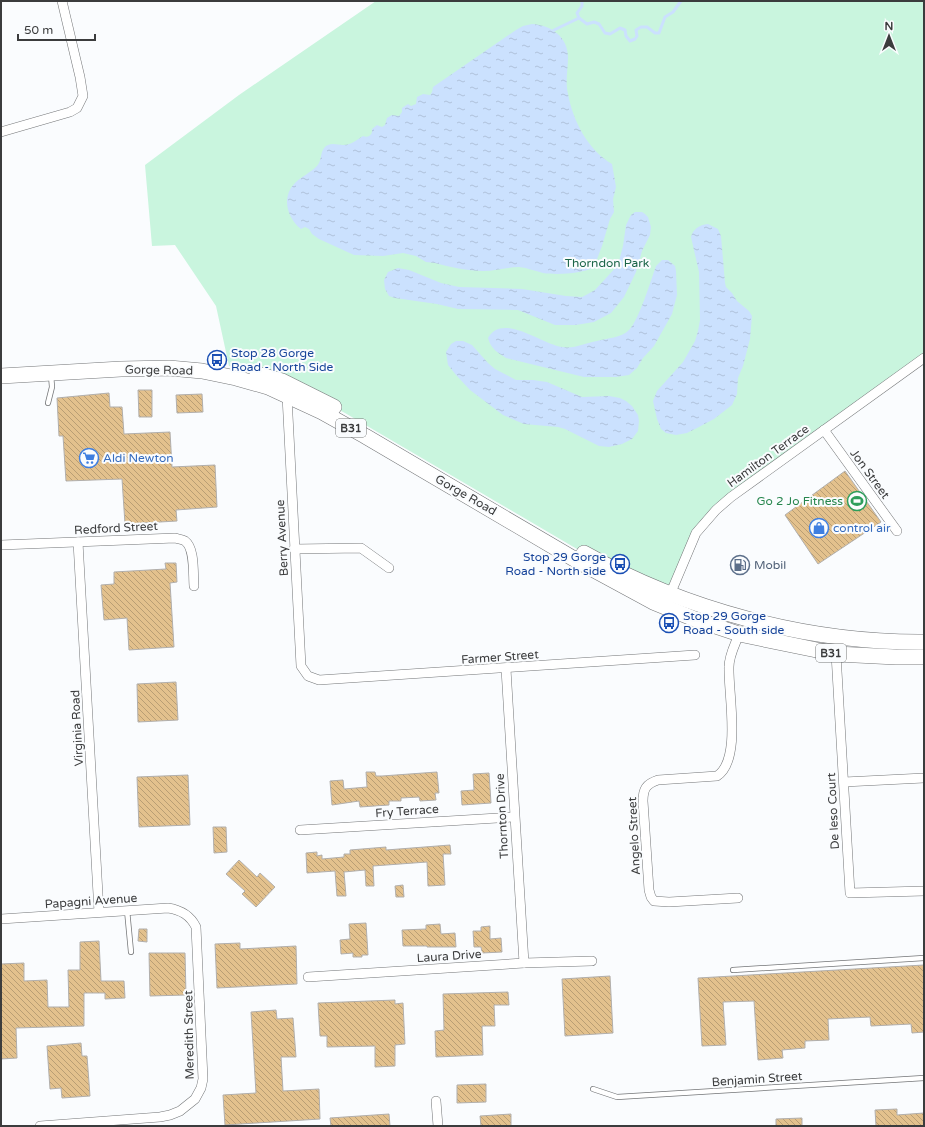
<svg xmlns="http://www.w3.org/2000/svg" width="925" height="1127" viewBox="0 0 925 1127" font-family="'Varela Round',sans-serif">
  <defs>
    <pattern id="water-ripples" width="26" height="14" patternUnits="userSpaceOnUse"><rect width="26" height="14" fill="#cbe1fe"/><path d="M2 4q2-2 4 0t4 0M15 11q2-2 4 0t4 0" fill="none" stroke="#afc2db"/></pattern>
    <pattern id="building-back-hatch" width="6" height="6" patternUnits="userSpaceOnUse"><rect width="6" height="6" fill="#e3c18d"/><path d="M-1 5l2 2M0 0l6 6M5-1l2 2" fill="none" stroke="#b99e74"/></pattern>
  </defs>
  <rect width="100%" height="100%" fill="#fafcfe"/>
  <path fill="#c9f5de" d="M376,1H924V358L707,520L671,593L594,559L345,413C308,393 270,377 229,366L216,306L175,245L152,246L145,165L239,95Z"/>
  <g fill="url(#water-ripples)">
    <path d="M532,24C551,25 568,37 568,57C568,70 565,81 568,94C573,121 588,150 612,164L616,187L613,199L614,212L610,219L602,246L594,267C583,274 556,275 543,273C535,271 528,268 519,267C507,267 495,271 483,271C467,271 450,267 435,263L426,262L416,256L403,253L383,256L354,255L319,239L312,234L309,229L305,227L301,229C287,218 281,197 295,183C301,177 310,173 317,166C323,160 319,149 328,145C333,143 338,145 343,145C351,145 357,140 363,136C367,138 371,136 372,132V129L377,125L382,127L385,125L387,118L392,115L399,116L402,112V108L408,104L411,106L416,104L417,97L423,94L430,95L432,92L433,87L516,30L523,26Z"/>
    <polygon points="635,212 642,212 645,214 648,217 651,227 650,235 642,251 636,272 624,297 611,313 594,322 576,325 555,325 518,310 458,309 437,304 395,298 389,296 385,289 384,280 388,272 398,268 409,270 441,283 459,287 522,289 566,296 582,297 586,295 595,290 618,265 623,246 626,225 631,215"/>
    <path d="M708,224L718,229L721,236L725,283L726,287L732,293L737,301L749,311L752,316L750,339L743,366L738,378L737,394L732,405L714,419L697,428L687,433L676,435L666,433L661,429L657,419L653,401L657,391L683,362L695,341L698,331L700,320L699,272L691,237C693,229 699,225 708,224Z"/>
    <path d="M662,260H668L675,266L676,271L677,295L672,314L654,346L643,358L637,368L629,375L616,377H584L506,358C497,352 491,349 488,338C502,312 541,344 562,347C575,349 585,343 597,341C607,338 621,338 629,330C639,320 651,280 656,266Z"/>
    <polygon points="456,341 463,341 472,345 488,363 495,369 516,380 533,380 547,382 582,397 609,396 620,398 626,401 632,406 638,415 639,421 638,431 632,439 622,444 609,447 599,446 565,429 558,427 524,424 503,415 470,390 456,375 448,365 446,352 451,344"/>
  </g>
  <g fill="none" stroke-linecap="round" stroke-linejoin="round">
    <g stroke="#cbe1fe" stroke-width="3">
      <polyline points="579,18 577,13 582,6 582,2 581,1"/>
      <polyline points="554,30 579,18 587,24 594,22 599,24 605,33 610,34 620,28 625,30 626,36 630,41 635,39 637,36 636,30 641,27 647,27 655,33 659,33 665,17 673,12 681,1"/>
    </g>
  </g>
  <g fill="url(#building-back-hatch)" stroke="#b1afad">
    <polygon points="138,390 152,390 152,417 139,417"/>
    <polygon points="109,393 110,407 122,407 124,434 170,432 172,467 215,465 217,507 176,510 177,521 125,524 122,479 66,481 63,436 59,436 57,398"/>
    <polygon points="202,394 203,412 177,413 176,395"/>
    <polygon points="845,471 881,522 818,564 785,515"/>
    <polygon points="165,563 176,563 177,582 170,583 174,647 129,650 127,618 104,620 101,585 114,584 114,572 166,569"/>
    <polygon points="176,682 178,720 138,722 137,684"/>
    <polygon points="366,772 375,772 376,776 382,776 437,772 439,793 435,793 436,800 420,801 419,797 401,798 401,801 389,801 389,805 360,807 359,801 332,805 330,781 343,780 344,789 367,787"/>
    <polygon points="489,773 491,803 462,805 461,791 474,790 473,774"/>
    <polygon points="188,775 190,825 139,827 137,777"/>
    <polygon points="213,827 226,827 227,852 214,853"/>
    <polygon points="450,845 451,854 443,854 445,885 428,886 427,862 373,866 374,886 366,886 365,870 344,872 346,896 337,896 335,871 307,873 306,853 317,852 317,856 322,855 322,859 344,857 344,854 350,854 350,850 386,847 386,850"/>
    <polygon points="239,860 257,877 260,873 275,887 256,907 242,894 245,891 226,874"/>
    <polygon points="403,885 404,897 396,897 395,886"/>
    <polygon points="366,923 368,955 362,955 362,957 353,957 353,953 341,954 340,940 350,939 349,924"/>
    <polygon points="440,924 441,934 455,933 456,947 427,947 427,946 403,946 402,930 426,929 426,925"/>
    <polygon points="490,926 490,939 501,938 502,952 482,953 481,947 474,947 473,931 481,931 481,927"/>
    <polygon points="139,929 147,929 147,942 138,941"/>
    <polygon points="99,941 101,981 124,981 125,998 105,999 105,993 84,993 84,1026 16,1028 17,1058 1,1059 1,964 24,963 24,981 47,980 48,1007 69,1007 68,970 80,970 80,942"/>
    <polygon points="240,943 240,949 296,946 297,984 217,988 215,944"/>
    <polygon points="149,953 185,953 186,995 150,996"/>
    <polygon points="924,965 924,1032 912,1033 911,1024 871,1026 870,1017 828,1019 829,1040 805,1041 805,1048 782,1050 783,1058 758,1060 754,1001 723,1002 726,1045 702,1046 698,978"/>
    <polygon points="610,976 613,1033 565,1036 562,979"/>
    <polygon points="508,992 509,1005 494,1005 495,1026 482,1026 483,1055 436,1057 435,1031 444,1030 443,994"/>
    <polygon points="395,1000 395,1004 403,1003 405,1044 395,1045 395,1066 375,1067 375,1046 327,1047 327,1036 320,1036 318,1003"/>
    <polygon points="276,1010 277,1019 293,1018 296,1057 281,1057 283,1091 319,1089 320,1119 225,1125 223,1095 256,1093 251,1012"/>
    <polygon points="81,1043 82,1056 87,1056 90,1096 62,1098 61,1088 50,1089 47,1046"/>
    <polygon points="486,1084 486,1102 457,1103 457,1085"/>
    <polygon points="897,1109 897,1115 924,1113 924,1126 876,1126 875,1110"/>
    <polygon points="389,1114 390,1126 331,1126 330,1118"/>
    <polygon points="511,1114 511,1126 481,1126 480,1116"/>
    <polygon points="802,1118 802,1126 776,1126 776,1119"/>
  </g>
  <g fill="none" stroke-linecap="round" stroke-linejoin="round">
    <defs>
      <g id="service">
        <polyline points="48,403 52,387 51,375"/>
        <polyline points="127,910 131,952"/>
        <polyline points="733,970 924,958"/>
        <polyline points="593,1089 617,1097 924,1078"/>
      </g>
      <g id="minor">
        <polyline points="1,132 70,112 77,108 83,96 80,77 62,1"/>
        <polyline points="287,396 301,666 308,676 319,680 695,655"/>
        <polyline points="824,430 897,531"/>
        <polyline points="78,542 99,912"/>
        <path d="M1,545L175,538C178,539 182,539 185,541C195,548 193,574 194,586"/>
        <polyline points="294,549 361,548 389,568"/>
        <polyline points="669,597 696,533 716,510 731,497 924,358"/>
        <polyline points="836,654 850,893 924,891"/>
        <polyline points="506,669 524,963"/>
        <polyline points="844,782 924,778"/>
        <polyline points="300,830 514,817"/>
        <path d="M738,898L669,902L654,901L651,897L649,890L643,801C643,789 646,784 658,780L717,776C742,760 728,693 729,667C729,655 735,645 739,634"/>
        <path d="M1,919L168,908C181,910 190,915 196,927L203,1079L201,1088L195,1099L180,1111L170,1115L160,1117L40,1126"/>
        <polyline points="308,977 524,963 592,961"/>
        <polyline points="436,1101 438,1126"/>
      </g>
      <g id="primary">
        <polyline points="257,374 282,381 334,407"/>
        <polyline points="1,376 121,369 169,368 202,371 236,378 268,387 322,412 365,436 581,563 653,602 697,620 739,634 836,654 896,657 924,657"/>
        <path d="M584,553C685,610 808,643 924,642"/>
      </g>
    </defs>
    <use href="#service" stroke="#747678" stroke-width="6"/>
    <use href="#minor" stroke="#747678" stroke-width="10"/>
    <use href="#primary" stroke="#747678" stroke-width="16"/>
    <use href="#service" stroke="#fff" stroke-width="4.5"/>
    <use href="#minor" stroke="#fff" stroke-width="9"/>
    <use href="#primary" stroke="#fff" stroke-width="15"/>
  </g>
  <defs>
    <symbol id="bus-ring" viewBox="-11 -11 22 22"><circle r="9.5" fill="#fafcfe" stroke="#1a4fb4" stroke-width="1.5"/><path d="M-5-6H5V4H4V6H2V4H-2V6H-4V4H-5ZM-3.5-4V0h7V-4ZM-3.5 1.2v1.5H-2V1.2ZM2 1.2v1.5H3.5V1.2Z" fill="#1a4fb4"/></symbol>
    <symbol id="supermarket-ring" viewBox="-11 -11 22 22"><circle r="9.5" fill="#fafcfe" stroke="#3f7fe0" stroke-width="1.5"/><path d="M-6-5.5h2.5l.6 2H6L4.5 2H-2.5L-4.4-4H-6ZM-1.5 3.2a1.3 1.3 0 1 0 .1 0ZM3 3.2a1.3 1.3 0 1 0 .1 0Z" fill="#3f7fe0"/></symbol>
    <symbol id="stadium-ring" viewBox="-11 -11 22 22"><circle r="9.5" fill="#fafcfe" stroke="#2e9e5b" stroke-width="1.5"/><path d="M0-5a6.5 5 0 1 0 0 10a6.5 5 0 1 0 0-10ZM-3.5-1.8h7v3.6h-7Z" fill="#2e9e5b"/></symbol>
    <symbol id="shop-ring" viewBox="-11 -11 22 22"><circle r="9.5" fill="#fafcfe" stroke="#3f7fe0" stroke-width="1.5"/><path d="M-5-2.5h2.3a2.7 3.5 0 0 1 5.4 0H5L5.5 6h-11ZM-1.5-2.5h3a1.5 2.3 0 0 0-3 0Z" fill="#3f7fe0"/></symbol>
    <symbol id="fuel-ring" viewBox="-11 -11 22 22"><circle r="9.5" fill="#fafcfe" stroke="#5c6f8a" stroke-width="1.5"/><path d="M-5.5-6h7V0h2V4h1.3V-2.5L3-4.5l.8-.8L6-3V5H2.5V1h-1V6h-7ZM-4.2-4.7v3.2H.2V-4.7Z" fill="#5c6f8a"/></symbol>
  </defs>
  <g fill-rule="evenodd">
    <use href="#bus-ring" x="206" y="349" width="22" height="22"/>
    <use href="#supermarket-ring" x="78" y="447" width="22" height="22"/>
    <use href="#stadium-ring" x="846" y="490" width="22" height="22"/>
    <use href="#shop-ring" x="808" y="517" width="22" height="22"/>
    <use href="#bus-ring" x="609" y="553" width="22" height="22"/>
    <use href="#fuel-ring" x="729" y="554" width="22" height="22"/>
    <use href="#bus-ring" x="658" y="612" width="22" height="22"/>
  </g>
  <g text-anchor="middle" stroke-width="4" stroke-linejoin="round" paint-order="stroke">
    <g fill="#fafcfe" stroke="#747677" stroke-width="1">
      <rect x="336" y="419" width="30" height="18" rx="3"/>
      <rect x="816" y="644" width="30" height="18" rx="3"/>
    </g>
    <g font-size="11" font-weight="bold" fill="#3b3c3d">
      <text x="351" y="432">B31</text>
      <text x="831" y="657">B31</text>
    </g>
    <g font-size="12" fill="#1b6548" stroke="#fafcfe">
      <text x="607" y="267">Thorndon Park</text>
    </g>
    <g font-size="12" fill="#164399" stroke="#fafcfe" text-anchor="start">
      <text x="231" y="357">Stop 28 Gorge<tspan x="231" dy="14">Road - North Side</tspan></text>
      <text x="606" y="561" text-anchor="end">Stop 29 Gorge<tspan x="606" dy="14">Road - North side</tspan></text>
      <text x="683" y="620">Stop 29 Gorge<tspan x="683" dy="14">Road - South side</tspan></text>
    </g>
    <g font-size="12" fill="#3b3c3d" stroke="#fafcfe">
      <text transform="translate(159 370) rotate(1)" y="4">Gorge Road</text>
      <text transform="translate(768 456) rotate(-36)" y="4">Hamilton Terrace</text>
      <text transform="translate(870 474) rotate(54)" y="4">Jon Street</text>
      <text transform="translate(466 495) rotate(30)" y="4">Gorge Road</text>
      <text transform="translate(116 528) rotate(-3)" y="4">Redford Street</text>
      <text transform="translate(282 538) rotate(-93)" y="4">Berry Avenue</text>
      <text transform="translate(500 657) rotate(-4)" y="4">Farmer Street</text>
      <text transform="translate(77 728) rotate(-93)" y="4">Virginia Road</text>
      <text transform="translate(407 811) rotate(-4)" y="4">Fry Terrace</text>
      <text transform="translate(833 811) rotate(-93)" y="4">De Ieso Court</text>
      <text transform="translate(502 816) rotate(-93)" y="4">Thornton Drive</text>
      <text transform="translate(634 836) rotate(-93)" y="4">Angelo Street</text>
      <text transform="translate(91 901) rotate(-4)" y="4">Papagni Avenue</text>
      <text transform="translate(449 956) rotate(-4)" y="4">Laura Drive</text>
      <text transform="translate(189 1035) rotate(-91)" y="4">Meredith Street</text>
      <text transform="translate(757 1079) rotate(-4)" y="4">Benjamin Street</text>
    </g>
    <g font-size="12" fill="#366cbe" stroke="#fafcfe" text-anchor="start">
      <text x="103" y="462">Aldi Newton</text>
      <text x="833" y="532">control air</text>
    </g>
    <g font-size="12" fill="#27864d" stroke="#fafcfe" text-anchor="end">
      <text x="843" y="505">Go 2 Jo Fitness</text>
    </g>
    <g font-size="12" fill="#4e5e75" stroke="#fafcfe" text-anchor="start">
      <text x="754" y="569">Mobil</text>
    </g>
  </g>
  <rect width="925" height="1127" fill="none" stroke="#3b3c3d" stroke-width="4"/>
  <g transform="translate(889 36)" stroke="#fafcfe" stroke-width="3" paint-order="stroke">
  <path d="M0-3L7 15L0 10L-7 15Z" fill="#3b3c3d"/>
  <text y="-6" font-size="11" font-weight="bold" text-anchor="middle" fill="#3b3c3d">N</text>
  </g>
  <path d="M18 34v6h77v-6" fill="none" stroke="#3b3c3d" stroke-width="2"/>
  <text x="24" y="34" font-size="12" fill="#3b3c3d" stroke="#fafcfe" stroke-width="3" paint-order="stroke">50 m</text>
</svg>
